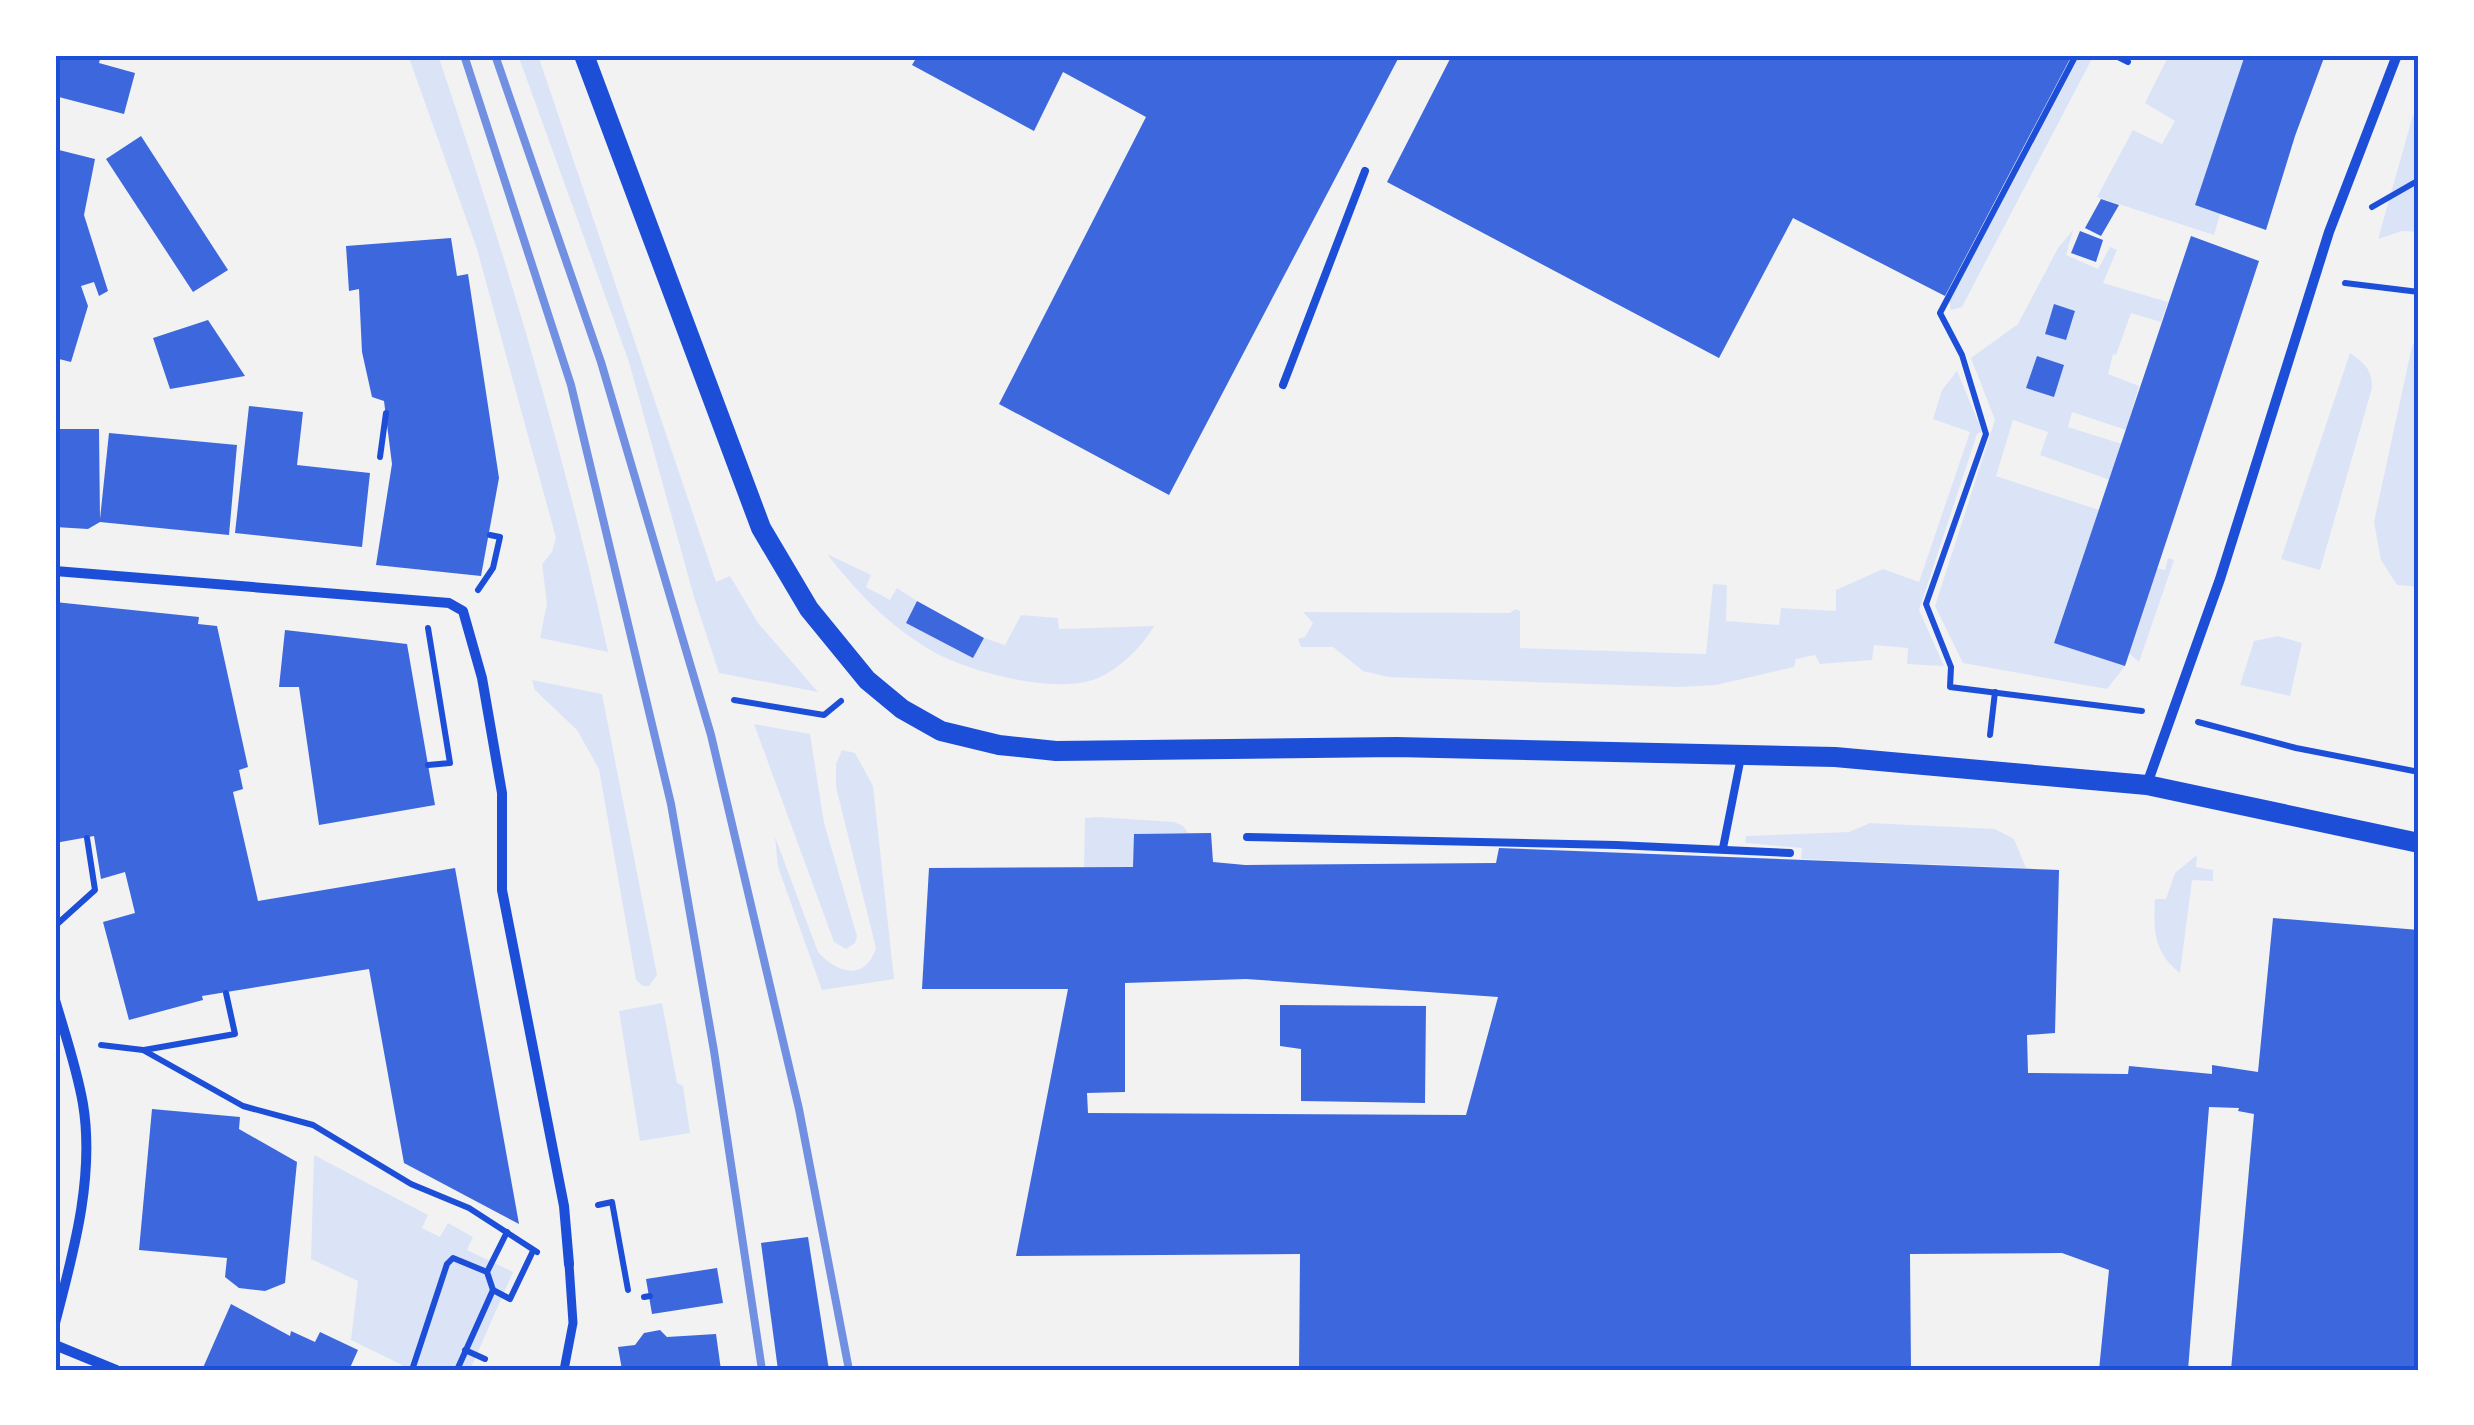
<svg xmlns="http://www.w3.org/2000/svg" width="2474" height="1425" viewBox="0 0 2474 1425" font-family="Rubik,sans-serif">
  <rect width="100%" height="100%" fill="#f2f2f2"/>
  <g fill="#dbe4f7">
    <path d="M408,55H438C504,251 564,450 608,652L540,638L547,604L542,564L552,552L556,538L477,249Z"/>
    <polygon points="518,55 538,55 716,582 730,576 758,623 818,692 719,673 694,597 629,362"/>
    <polygon points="2080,55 2094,55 1962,307 1951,310 1949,301"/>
    <polygon points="2169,55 2245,55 2195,205 2220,214 2214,235 2097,197 2133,130 2162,144 2175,121 2145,103"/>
    <polygon points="2413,115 2419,115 2419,232 2402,231 2378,239"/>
    <polygon points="2073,230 2066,255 2098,269 2110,247 2117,250 2103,283 2168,302 2161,322 2131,313 2116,355 2113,354 2108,374 2139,386 2126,430 2072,412 2068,427 2122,444 2110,480 2040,455 2048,432 2013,420 1996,476 2099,510 2054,642 2125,666 2107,689 1963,663 1935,606 1995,420 1971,358 2018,324 2058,248"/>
    <polygon points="2419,334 2419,587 2397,585 2381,560 2374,522 2412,346"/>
    <path d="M2350,353C2365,363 2372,370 2372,388L2320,570L2281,559Z"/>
    <polygon points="1957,371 1982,431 1977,434 1919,610 1944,666 1907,664 1908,648 1874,645 1872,660 1820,664 1815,655 1796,659 1794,667 1716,685 1680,687 1388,677 1363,671 1333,647 1301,647 1298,639 1305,637 1313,623 1303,612 1510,613 1515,609 1520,611 1520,648 1706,654 1713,584 1727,585 1726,621 1779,625 1781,608 1836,611 1836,590 1883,569 1919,582 1970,432 1933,419 1942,390"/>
    <path d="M827,554L871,575L866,587L890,600L897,588L917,601L906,623L973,657L984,638L1005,645L1021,615L1058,618L1059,629L1154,626C1144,645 1118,670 1098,678C1057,696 963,671 927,648C885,622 857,592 827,554Z"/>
    <polygon points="2168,558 2174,560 2139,662 2129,653 2157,568 2165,570"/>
    <polygon points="2278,636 2302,643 2290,696 2240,685 2254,641"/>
    <polygon points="532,680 602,694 657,975 649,986 643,986 636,980 599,769 577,730 535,690"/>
    <polygon points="754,724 810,734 824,823 857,936 855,943 846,949 834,942"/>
    <path d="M842,750L855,753L873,786L894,979L822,990L778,867L775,837L818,952C837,973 865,982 876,948L836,787V764Z"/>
    <polygon points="1097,817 1174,822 1183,826 1188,833 1135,834 1133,867 1084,867 1085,818"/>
    <polygon points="1870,823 1995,829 2014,839 2026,868 1801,859 1802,848 1745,843 1746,836 1849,832"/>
    <path d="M2197,855L2196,867L2213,870V881L2192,880L2180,973C2154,953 2153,930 2155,899H2166L2175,873Z"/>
    <polygon points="662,1003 677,1083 683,1086 690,1133 640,1141 619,1011"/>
    <polygon points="314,1155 428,1215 422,1228 440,1237 448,1223 473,1237 467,1250 513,1272 470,1370 402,1370 402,1365 351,1340 358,1281 311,1259"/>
  </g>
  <g fill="#3d67dc" fill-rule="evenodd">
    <polygon points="55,55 101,55 99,63 135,73 124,114 55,96"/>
    <polygon points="918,55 1400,55 1169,495 999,404 1146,117 1063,72 1034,131 912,65"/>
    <polygon points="1452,55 2072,55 1945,296 1793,218 1719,358 1387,182"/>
    <polygon points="2245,55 2325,55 2295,136 2266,230 2195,205"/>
    <polygon points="141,136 228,270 193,292 106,159"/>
    <polygon points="55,149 95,159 84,215 108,291 99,296 94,282 81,286 88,306 71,362 55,358"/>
    <polygon points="2101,199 2119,205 2101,236 2085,228"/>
    <polygon points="2080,231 2103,240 2096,262 2071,253"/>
    <polygon points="2191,236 2259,261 2125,666 2054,643"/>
    <polygon points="451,238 457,276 468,274 499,478 481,576 376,565 392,464 384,401 372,397 362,352 359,289 349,291 346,246"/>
    <polygon points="2054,304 2075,311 2066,340 2045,334"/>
    <polygon points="208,320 245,376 170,389 153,338"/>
    <polygon points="2037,356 2064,365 2054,397 2026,388"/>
    <polygon points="249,406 303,412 297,465 370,473 362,547 235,533"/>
    <polygon points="55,429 99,429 100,519 109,433 237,445 229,535 100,522 88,529 55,527"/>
    <polygon points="917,601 984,638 973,658 906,623"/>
    <polygon points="55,602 199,617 198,624 217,626 248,767 239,770 243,789 233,792 258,901 455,868 519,1224 404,1163 369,969 202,996 203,1000 129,1020 103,922 135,913 125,872 101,879 94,836 55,843"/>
    <polygon points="285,630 407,644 435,805 319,825 299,687 279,687"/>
    <path d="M1211,833L1213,862L1245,865L1496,863L1499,848L2059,870L2055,1033L2027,1035L2028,1073L2128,1074L2129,1066L2212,1074V1065L2258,1072L2273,918L2419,930V1370H2231L2254,1114L2238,1111L2239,1108L2209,1107L2188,1370H2099L2109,1270L2062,1253L1910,1254L1911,1370H1299L1300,1254L1016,1256L1068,989H922L929,868L1133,867L1134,834ZM1246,979L1498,997L1466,1115L1088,1113L1087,1093L1125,1092V983Z"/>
    <polygon points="1280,1005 1426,1006 1425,1103 1301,1101 1301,1049 1280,1046"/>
    <polygon points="152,1109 240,1117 239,1129 297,1162 285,1283 265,1291 239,1288 225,1277 227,1258 139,1250"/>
    <polygon points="808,1237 829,1370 778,1370 761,1243"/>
    <polygon points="717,1268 723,1303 652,1314 646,1279"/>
    <polygon points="231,1304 290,1336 291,1331 315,1342 320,1332 358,1350 349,1370 202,1370"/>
    <polygon points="660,1330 667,1337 716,1334 721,1370 622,1370 618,1347 635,1345 644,1333"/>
  </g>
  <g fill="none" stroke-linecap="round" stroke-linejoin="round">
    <g stroke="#1d4ed8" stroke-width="6">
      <polyline points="2076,55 1940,313 1962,355 1986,434 1926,604 1951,667 1950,687 2142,711"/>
      <polyline points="2114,55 2128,62"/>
      <polyline points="2372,207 2419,180"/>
      <polyline points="2345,283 2419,292"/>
      <polyline points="380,457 386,413"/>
      <polyline points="478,590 493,568 500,537 490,535"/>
      <polyline points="734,700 824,715 841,701"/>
      <polyline points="2198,722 2296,748 2419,772"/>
      <polyline points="1990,735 1995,692"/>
      <polyline points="428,765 450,763 428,628"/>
      <polyline points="55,926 95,890 87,838"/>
      <polyline points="101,1045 143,1050 243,1106 313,1125 411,1184 469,1208 537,1252"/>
      <polyline points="144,1050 235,1034 226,993"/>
      <polyline points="598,1205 612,1202 628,1290"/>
      <polyline points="487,1272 507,1232"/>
      <polyline points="493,1290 510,1299 533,1251"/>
      <polyline points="644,1297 650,1296"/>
      <polyline points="465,1350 485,1359"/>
      <polyline points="412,1370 447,1264 453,1258 487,1272 493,1290 457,1370"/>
    </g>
    <g stroke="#1d4ed8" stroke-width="8">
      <polyline points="1283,385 1365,171"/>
      <polyline points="1247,837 1616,845 1790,853"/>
      <polyline points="1723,848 1741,757"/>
    </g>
    <polyline stroke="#1d4ed8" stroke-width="9" points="564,1370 573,1323 569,1264"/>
    <g stroke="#1d4ed8" stroke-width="10">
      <polyline points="55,571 449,603 463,611 482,678 502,793 502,890 564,1206 569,1264"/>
      <polyline points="2147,784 2220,579 2329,232 2397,55"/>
      <path d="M55,1000C65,1034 77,1069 83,1104C95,1177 73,1254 55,1323"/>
      <polyline points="55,1345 116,1370"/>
    </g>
    <polyline stroke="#1d4ed8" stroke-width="20" points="584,55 761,528 809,609 867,680 902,709 941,731 999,745 1056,751 1396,747 1835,757 2147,785 2419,843"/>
    <g stroke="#7290e2" stroke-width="8">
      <polyline points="464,55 571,385 671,804 714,1051 762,1370"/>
      <polyline points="495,55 601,362 711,735 799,1109 849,1370"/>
    </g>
  </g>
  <rect width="2474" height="1425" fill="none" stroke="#ffffff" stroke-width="115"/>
  <rect x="58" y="58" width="2358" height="1310" fill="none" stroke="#1d4ed8" stroke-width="4"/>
</svg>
